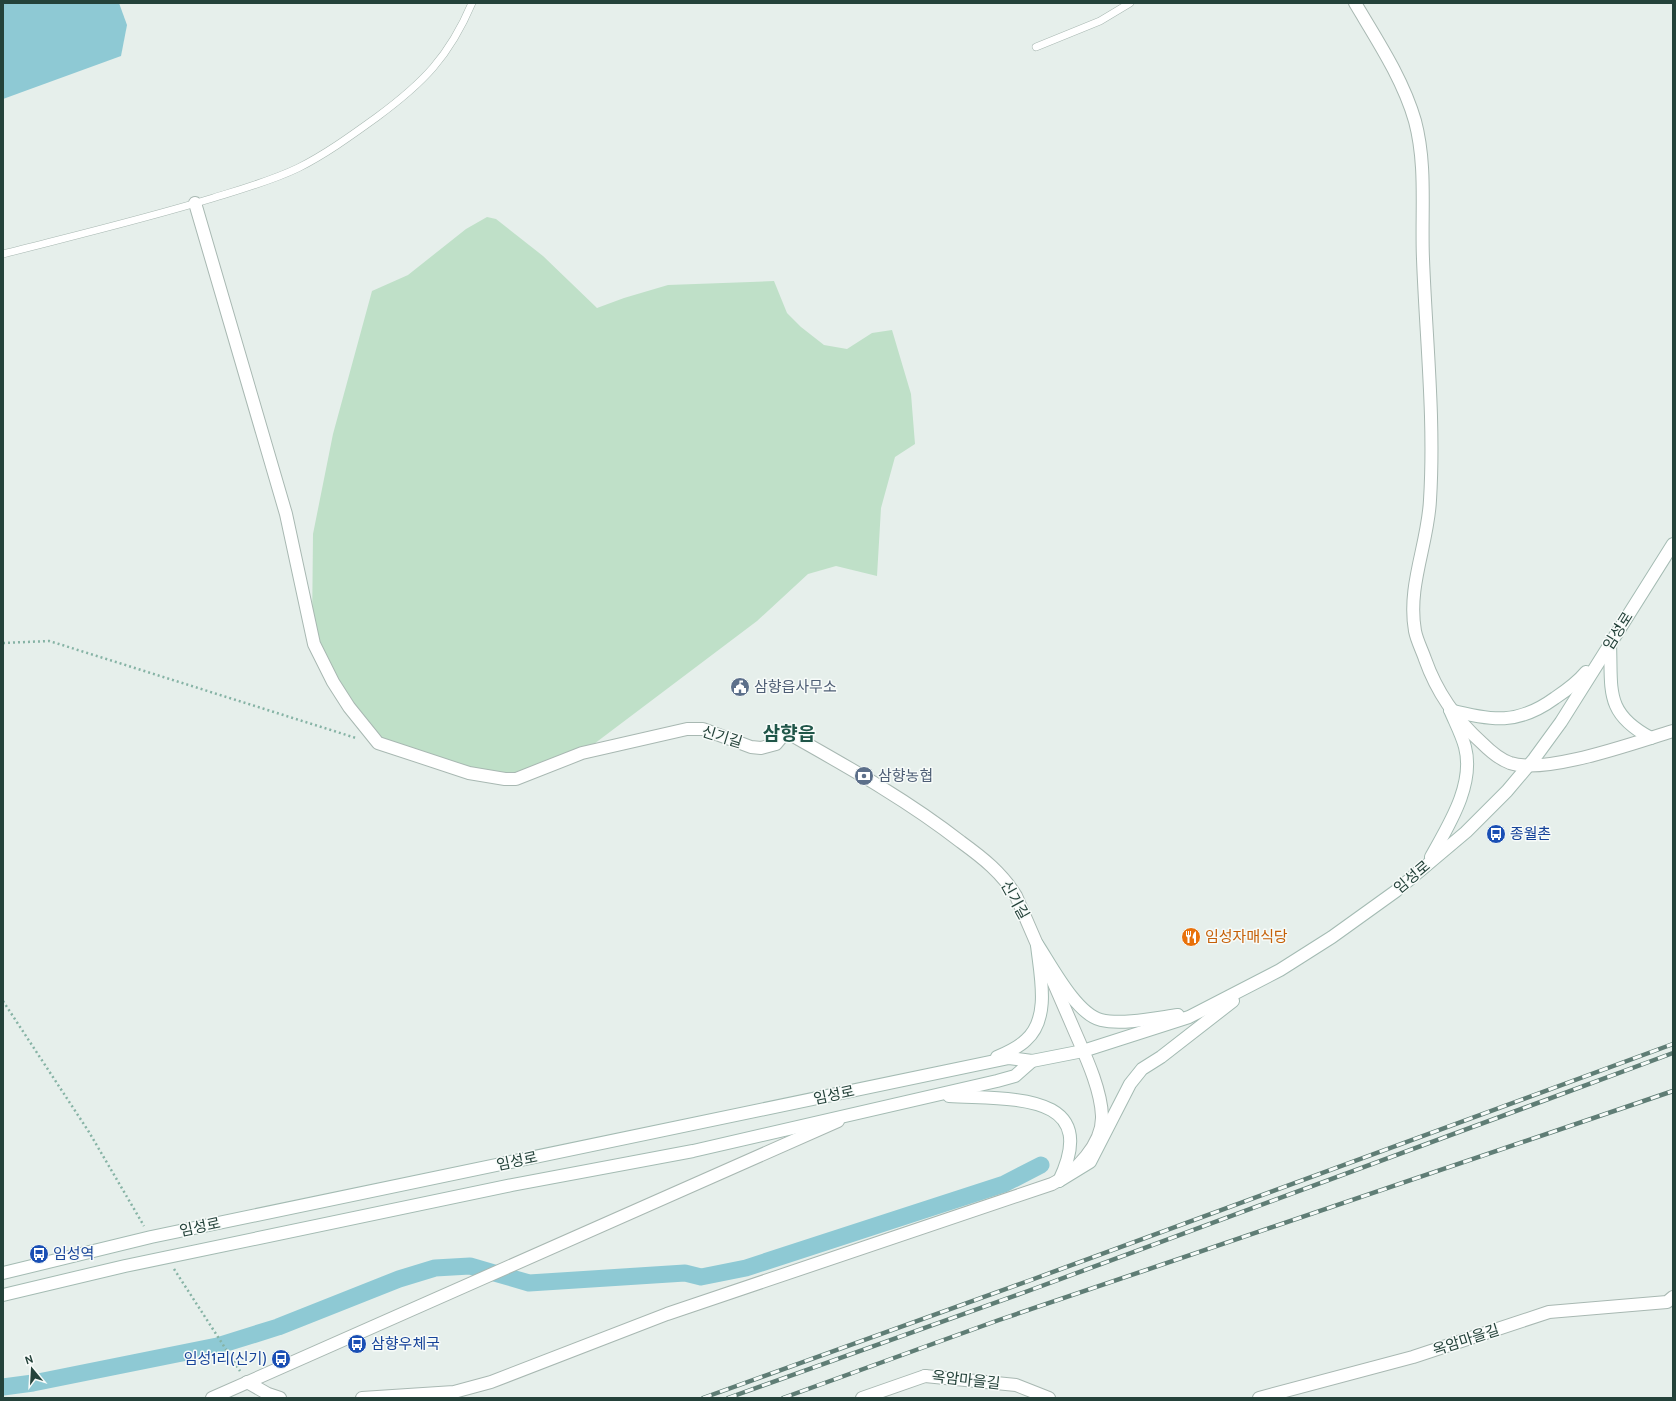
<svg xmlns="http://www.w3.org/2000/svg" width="1676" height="1401" viewBox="0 0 1676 1401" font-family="Cabin,'Noto Sans KR',sans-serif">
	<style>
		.green { fill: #bfe0c8 }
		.water { fill: #8ec9d4 }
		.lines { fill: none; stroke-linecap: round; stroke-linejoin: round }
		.canal { stroke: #8ec9d4; stroke-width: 17 }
		.service-casing { stroke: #a8b8b2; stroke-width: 8 }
		.minor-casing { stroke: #a8b8b2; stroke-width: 14 }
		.tertiary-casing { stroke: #a8b8b2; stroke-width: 14 }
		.secondary-casing { stroke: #a4bbb3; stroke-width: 14 }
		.path { stroke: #86b3a5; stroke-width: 2.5; stroke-dasharray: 2 3; stroke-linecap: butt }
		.service { stroke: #fff; stroke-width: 7 }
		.minor { stroke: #fff; stroke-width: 12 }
		.tertiary { stroke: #fff; stroke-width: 12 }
		.secondary { stroke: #fff; stroke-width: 12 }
		.rail-casing { stroke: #5f7d75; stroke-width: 4.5 }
		.rail { stroke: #f7fbf9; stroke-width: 3; stroke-dasharray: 9; stroke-linecap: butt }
		.labels { text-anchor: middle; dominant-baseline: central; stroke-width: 3; stroke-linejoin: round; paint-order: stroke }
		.street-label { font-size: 15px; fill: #24423a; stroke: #f7fbf9 }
		.service-label { font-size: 15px; fill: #4e5e75; stroke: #f7fbf9; text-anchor: start }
		.transit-label { font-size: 15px; fill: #164399; stroke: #f7fbf9; text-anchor: start }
		.food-label { font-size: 15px; fill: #c56008; stroke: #f7fbf9; text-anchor: start }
		.district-label { font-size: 19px; font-weight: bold; fill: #1f5548; stroke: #f7fbf9 }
	</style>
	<rect width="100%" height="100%" fill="#e6efeb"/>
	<path class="green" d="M487,217L496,219L543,256L597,308L624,298L668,285L774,281L787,313L801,327L824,345L847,349L872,333L892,330L911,394L915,444L895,457L881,508L877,576L836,566L808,574L757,621L582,753L505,779L378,743L349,707L312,631L313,534L333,434L372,291L408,275L466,229Z"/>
	<path class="water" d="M3,3H119L127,25L121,56L3,99Z"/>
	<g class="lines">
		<path class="canal" d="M3,1387L33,1383L217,1346L278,1327L399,1279L435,1268L470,1266L529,1283L685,1273L701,1277L746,1268L1004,1184L1041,1165"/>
		<g class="service-casing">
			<g id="service">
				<path d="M1036,47L1100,21L1130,3"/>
				<path d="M3,254C73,236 144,219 213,198C242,189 271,181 298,168C326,154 352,135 377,117C423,83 449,57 472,3"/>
			</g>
		</g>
		<g class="minor-casing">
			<g id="minor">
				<path d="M1355,3C1377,40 1403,79 1415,121C1427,166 1421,213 1423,259C1426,339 1435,419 1430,500C1428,544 1407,586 1415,631C1417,641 1422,650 1425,659C1437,693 1455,719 1482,743C1490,751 1499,759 1510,763C1546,775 1636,742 1673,731"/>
				<path d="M195,203L286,514L314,644L333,682L349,707L378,743L469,773L505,779H516L582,753L687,729H703L751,747L761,748L776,744L786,732C846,766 906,799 961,842C983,858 1002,873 1016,896C1035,939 1053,982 1072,1025C1083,1051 1101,1087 1102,1116C1103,1144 1075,1173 1052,1184L667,1314L491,1382L454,1392L362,1398"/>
				<path d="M925,1376L1016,1385L1049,1398"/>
				<path d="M247,1382L268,1394L280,1398"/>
				<path d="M1259,1398L1413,1357L1549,1312L1667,1302L1673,1297"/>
			</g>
		</g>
		<g class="tertiary-casing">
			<g id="tertiary">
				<path d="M212,1398L838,1121"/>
				<path d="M862,1398L925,1376"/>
			</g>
		</g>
		<g class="secondary-casing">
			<g id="secondary">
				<path d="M1610,644C1612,690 1604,713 1651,738"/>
				<path d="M1450,710C1492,721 1518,725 1555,698C1567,690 1577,683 1586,672"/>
				<path d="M1431,857C1448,826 1475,785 1465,747C1462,735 1455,722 1450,710"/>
				<path d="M1037,944C1051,965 1076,1014 1101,1020C1122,1025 1156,1018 1178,1015"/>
				<path d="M997,1057C1006,1053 1018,1048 1026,1040C1051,1018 1040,974 1037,945"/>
				<path d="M949,1096C1007,1100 1103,1090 1059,1181"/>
				<path d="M1059,1181L1090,1162L1130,1084L1142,1069L1161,1057L1233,1001"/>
				<path d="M3,1273L151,1237L985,1063L1009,1058L1032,1061L1083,1051L1189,1017L1280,970L1332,937L1396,891L1466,832L1507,791L1534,759L1561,722L1673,544"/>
				<path d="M3,1295L125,1266L512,1185L693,1151L997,1081L1015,1076L1032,1061"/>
			</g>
		</g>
		<g class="path">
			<path d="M3,643L49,641L59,644L356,738"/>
			<path d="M3,1001L89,1132L144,1226"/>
			<path d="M174,1269L240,1371"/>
		</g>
		<use href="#service" class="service"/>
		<use href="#minor" class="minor"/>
		<use href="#tertiary" class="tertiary"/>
		<use href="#secondary" class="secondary"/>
		<g class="rail-casing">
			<g id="rail">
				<path d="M703,1398L1031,1280L1673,1044"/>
				<path d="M728,1398L1028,1291L1673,1053"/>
				<path d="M783,1398L999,1320L1673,1091"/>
			</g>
		</g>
		<use href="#rail" class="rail"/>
	</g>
	<defs>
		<g id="civic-disc" transform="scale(1)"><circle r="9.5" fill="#5c6f8a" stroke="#f7fbf9"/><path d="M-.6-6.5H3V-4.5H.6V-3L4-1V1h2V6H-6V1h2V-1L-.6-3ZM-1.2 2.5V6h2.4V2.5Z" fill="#fff"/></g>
		<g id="bank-disc" transform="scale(1)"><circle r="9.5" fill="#5c6f8a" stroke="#f7fbf9"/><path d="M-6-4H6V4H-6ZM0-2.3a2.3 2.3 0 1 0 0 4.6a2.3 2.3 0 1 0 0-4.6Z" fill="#fff"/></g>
		<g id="bus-disc" transform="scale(1)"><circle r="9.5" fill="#1a4fb4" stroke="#f7fbf9"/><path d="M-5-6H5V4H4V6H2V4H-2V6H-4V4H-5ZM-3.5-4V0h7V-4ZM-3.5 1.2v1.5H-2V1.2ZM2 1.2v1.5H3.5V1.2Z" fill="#fff"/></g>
		<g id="restaurant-disc" transform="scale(1)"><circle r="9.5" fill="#e8710a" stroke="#f7fbf9"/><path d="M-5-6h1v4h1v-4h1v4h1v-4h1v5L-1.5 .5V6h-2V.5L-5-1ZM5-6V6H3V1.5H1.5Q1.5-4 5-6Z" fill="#fff"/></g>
	</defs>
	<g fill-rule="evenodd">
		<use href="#civic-disc" x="740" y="687"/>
		<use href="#bank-disc" x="864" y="776"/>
		<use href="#bus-disc" x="1496" y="834"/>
		<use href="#restaurant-disc" x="1191" y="937"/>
		<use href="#bus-disc" x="39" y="1254"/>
		<use href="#bus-disc" x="357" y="1344"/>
		<use href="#bus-disc" x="281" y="1359"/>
	</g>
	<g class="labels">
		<g class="street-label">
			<text transform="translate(1618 631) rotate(-58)">임성로</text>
			<text transform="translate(722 737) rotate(17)">신기길</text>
			<text transform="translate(1412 877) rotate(-40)">임성로</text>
			<text transform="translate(1015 900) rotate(61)">신기길</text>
			<text transform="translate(834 1095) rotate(-12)">임성로</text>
			<text transform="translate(517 1161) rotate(-12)">임성로</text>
			<text transform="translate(200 1227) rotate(-12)">임성로</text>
			<text transform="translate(1466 1340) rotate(-18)">옥암마을길</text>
			<text transform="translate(966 1380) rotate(6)">옥암마을길</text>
		</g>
		<g class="service-label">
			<text x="754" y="687">삼향읍사무소</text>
			<text x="878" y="776">삼향농협</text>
		</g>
		<g class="transit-label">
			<text x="1510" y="834">종월촌</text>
			<text x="53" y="1254">임성역</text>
			<text x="371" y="1344">삼향우체국</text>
			<text x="267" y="1359" text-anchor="end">임성1리(신기)</text>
		</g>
		<g class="food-label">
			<text x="1205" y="937">임성자매식당</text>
		</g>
		<g class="district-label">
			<text x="789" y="733">삼향읍</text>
		</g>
	</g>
	<rect width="1676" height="1401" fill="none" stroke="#24423a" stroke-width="8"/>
	<g transform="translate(32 1369) rotate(342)" stroke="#f7fbf9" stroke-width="3" paint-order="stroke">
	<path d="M0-3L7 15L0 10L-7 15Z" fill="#24423a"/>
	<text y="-6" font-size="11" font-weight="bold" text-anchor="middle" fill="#24423a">N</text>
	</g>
</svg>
